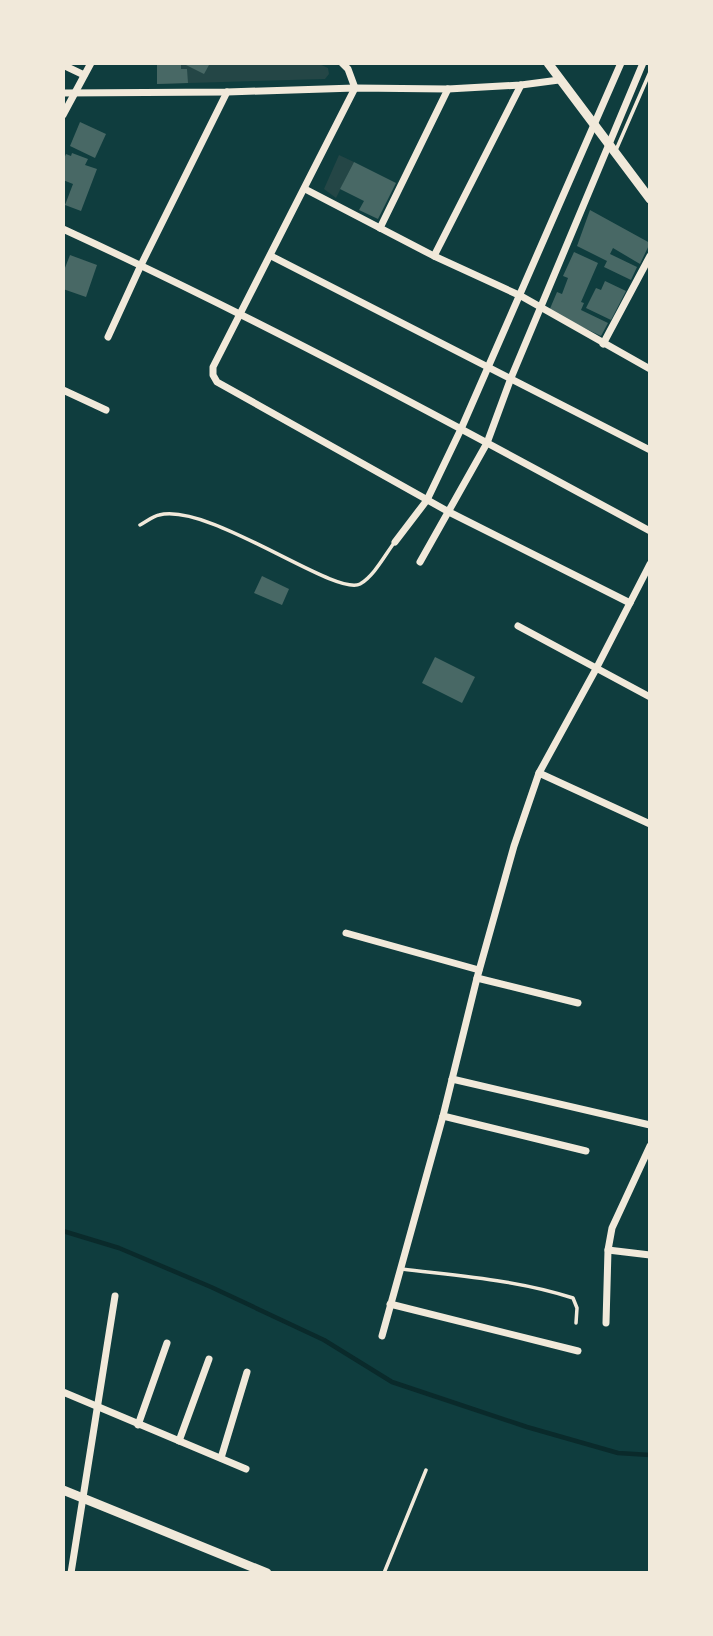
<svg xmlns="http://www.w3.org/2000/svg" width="713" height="1636" viewBox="0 0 713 1636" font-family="Figtree,sans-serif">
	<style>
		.green { fill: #244646 }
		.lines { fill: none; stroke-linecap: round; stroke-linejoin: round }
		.stream { stroke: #0a2a2b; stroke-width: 4.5 }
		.building { fill: #486865 }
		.service { stroke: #f1e9da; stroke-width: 3.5 }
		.minor { stroke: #f1e9da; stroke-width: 7 }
		.tertiary { stroke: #f1e9da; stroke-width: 9 }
	</style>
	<rect width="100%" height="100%" fill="#0f3d3e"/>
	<g class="green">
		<path d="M157,63H317L328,68L329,74L325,79L157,84Z"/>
		<path d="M339,155L354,162L336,198L324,189Z"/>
	</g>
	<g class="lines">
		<path class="stream" d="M63,1231L119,1248L211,1287L324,1340L392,1382L527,1427L618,1453L650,1455"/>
	</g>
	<g class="building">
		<path d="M181,63V69H187L188,83L157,84V64Z"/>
		<path d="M182,63H205L209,65L204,74Z"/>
		<path d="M80,122L106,134L95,158L70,146Z"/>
		<path d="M72,153L88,159L85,165L97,169L81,211L65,205L73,184L63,180V161L66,154L71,156Z"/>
		<path d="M354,162L396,183L378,219L359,210L364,201L340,189Z"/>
		<path d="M590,210L650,243L640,264L613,248L610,254L637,267L631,280L604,267L607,261L577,246Z"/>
		<path d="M574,252L598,263L581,302L584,303L581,310L608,323L601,336L549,311L557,292L562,294L568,278L563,276Z"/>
		<path d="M70,255L97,265L86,297L63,289V273Z"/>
		<path d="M605,281L626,291L611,320L586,308L596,288L601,290Z"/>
		<path d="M262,576L289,589L282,605L254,593Z"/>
		<path d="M435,657L475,677L462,703L422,683Z"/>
	</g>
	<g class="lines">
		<g class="service">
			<path d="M616,150L650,72"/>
			<path d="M140,525C146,522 153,516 159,515C209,502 335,597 360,584C374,576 385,555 394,543"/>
			<path d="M402,1269C460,1276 518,1280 573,1298L577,1308L576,1323"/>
			<path d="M384,1573L426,1470"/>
		</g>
		<g class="minor">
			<path d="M342,63L348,69L355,88L213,367V375L217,382L449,512L630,603"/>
			<path d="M63,65L84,75"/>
			<path d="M63,93L227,92L355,88L448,89L521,85L559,80"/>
			<path d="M63,115L91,63"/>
			<path d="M305,189L434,256L521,296L650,369"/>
			<path d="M380,228L448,89"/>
			<path d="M63,229C263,321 457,426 650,531"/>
			<path d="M271,256L650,450"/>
			<path d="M434,256L521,85"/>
			<path d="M108,337L141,265L227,92"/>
			<path d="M603,344L650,256"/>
			<path d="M63,390L106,410"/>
			<path d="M395,542L427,500L461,429L621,63"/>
			<path d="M420,562L487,443L511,378L643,63"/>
			<path d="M518,626L650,697"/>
			<path d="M539,773L650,824"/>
			<path d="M346,933L479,970"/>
			<path d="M477,978L578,1003"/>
			<path d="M452,1079L650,1125"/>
			<path d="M443,1116L586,1151"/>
			<path d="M608,1250L650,1255"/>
			<path d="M390,1304L578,1351"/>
			<path d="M606,1323L608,1250L612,1228L650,1146"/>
			<path d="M382,1336L443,1116L477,978L514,846L539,773L596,669L650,564"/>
			<path d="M63,1392L246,1469"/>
			<path d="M138,1425L167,1343"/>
			<path d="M179,1441L209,1359"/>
			<path d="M221,1458L247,1372"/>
			<path d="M71,1573L115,1296"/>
		</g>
		<g class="tertiary">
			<path d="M548,63L650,199"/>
			<path d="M63,1490L267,1573"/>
		</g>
	</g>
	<rect width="713" height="1636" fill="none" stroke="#f1e9da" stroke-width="130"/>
</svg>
